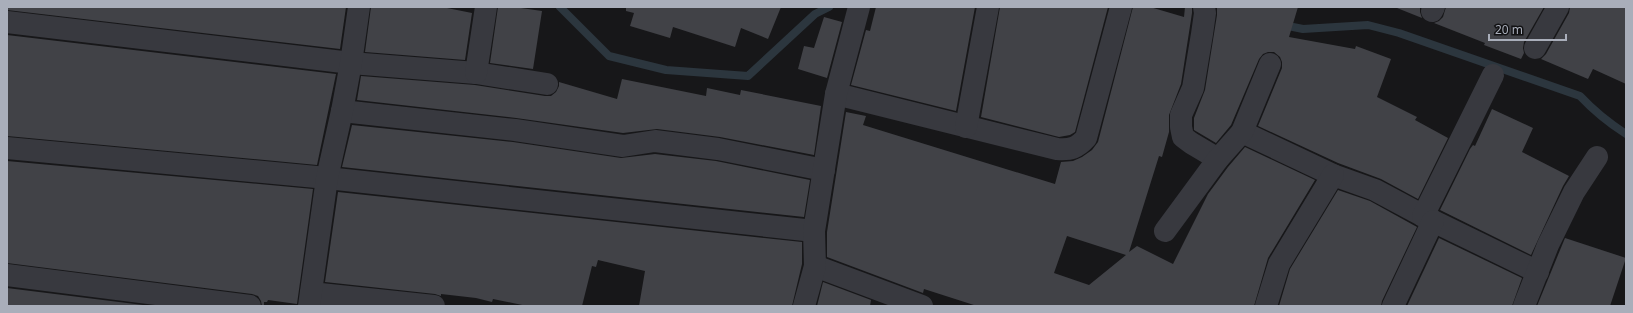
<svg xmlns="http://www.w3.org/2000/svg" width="1633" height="313" viewBox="0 0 1633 313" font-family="'Noto Sans',sans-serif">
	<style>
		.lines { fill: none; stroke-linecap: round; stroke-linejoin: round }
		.stream { stroke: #2c363e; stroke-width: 8 }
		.building { fill: #414247; fill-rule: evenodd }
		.minor { stroke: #38393f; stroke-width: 22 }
	</style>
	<rect width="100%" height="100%" fill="#171719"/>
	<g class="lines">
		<g class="stream">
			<path d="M560,7L609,56L666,70L748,76L815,14L829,7"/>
			<path d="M1283,25L1303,29L1368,25L1399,33L1580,96C1594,111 1609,123 1626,134"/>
		</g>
	</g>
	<g class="building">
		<path d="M7,7H346L340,49L7,10Z"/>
		<path d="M371,7H442L472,13L465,60L365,52Z"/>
		<path d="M498,7H514L542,11L533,69L490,63Z"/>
		<path d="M626,7H781L768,39L741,28L735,47L673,27L670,38L630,26L634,13L626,11Z"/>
		<path d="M876,7H975L956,111L851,85L866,30L870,31Z"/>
		<path d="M1000,7H1108L1075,132L1070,135L1059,137L981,117Z"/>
		<path d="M1133,7H1150L1184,17L1185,7H1192V13L1181,84L1169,115V132L1162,157L1159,156L1129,252L1137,246L1173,264L1208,194L1228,167L1245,147L1315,180L1268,258L1254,306H977L924,289L923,293L827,257V232L846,112L866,116L863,125L1055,184L1061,162L1073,161L1082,157L1092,150L1098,142ZM1067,236L1126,255L1089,285L1054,273Z"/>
		<path d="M1217,7H1298L1289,37L1355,49L1356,46L1391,59L1377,97L1417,117L1415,120L1448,138L1418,199L1381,179L1338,163L1258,126L1282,68V62L1280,57L1274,52H1268L1263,54L1259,59L1231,125L1216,143L1194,130V118L1205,90L1217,15Z"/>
		<path d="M1397,7H1420V12L1422,18L1397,8Z"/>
		<path d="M1446,7H1544L1524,42L1523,48L1524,53L1521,59L1484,45L1485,43L1434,23L1439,21L1443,17Z"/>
		<path d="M1570,7H1626V84L1593,69L1588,79L1541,59L1546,54L1569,13Z"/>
		<path d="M824,17L842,22L827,78L798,69L804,46L814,48Z"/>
		<path d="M7,35L336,74L317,165L7,136Z"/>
		<path d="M361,76L475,85L545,96H551L556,92L559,86V82L617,99L622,79L706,96L707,88L740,95L741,90L821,106L814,155L720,137L657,129L623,133L516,118L357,100Z"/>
		<path d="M1492,109L1533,128L1522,152L1569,176L1563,186L1531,255L1440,210L1470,149L1473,145L1475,146Z"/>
		<path d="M352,125L513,142L621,158L655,154L716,161L810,180L804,217L342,167Z"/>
		<path d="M7,161L313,189L297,304L268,300L267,302H264V306H262L261,301L258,296L252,294L7,263Z"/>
		<path d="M1338,190L1370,201L1417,227L1382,301L1381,306H1279L1290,269Z"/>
		<path d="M338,192L802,242V264L792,306H639L645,271L598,260L596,267L592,266L582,306H527L493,299L492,302L476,298L441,294V296L435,294L325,282Z"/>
		<path d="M1439,238L1522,278L1512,306H1407Z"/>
		<path d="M1565,238L1626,258L1610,306H1537Z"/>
		<path d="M823,282L871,300L870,306H817Z"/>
		<path d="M7,288L151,306H7Z"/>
	</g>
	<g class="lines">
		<g class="minor">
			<path d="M1204,7L1205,13L1202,34L1193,88L1181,115V127L1183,137L1191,143L1218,159"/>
			<path d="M1432,11L1434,7"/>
			<path d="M7,22L351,63L476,73L547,84"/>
			<path d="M1535,48L1558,7"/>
			<path d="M476,73L486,7"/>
			<path d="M836,94L1057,149C1071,150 1077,148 1086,138L1121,7"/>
			<path d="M342,111L515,130L623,146L655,141L718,149L824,170"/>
			<path d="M966,127L988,7"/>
			<path d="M1242,132L1333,175L1375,190L1433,221L1538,272"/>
			<path d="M7,148L327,178L814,231"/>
			<path d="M1423,216L1493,75"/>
			<path d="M1165,231L1218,159L1242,132L1270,64"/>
			<path d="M815,266L922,306"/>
			<path d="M7,275L250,306"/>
			<path d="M311,293L434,306"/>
			<path d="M309,306L327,178L342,111L351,63L359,7"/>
			<path d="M804,306L815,266L814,231L836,94L859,7"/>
			<path d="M1266,306L1279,264L1333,175"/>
			<path d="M1393,306L1433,221"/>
			<path d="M1524,306L1548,245L1574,192L1597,157"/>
		</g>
	</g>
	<rect width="1633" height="313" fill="none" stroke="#a9aeba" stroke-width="16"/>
	<path d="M1489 34v6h77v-6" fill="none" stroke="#a9aeba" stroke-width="2"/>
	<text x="1495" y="34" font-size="12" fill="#a9aeba" stroke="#121214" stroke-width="3" paint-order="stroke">20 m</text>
</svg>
